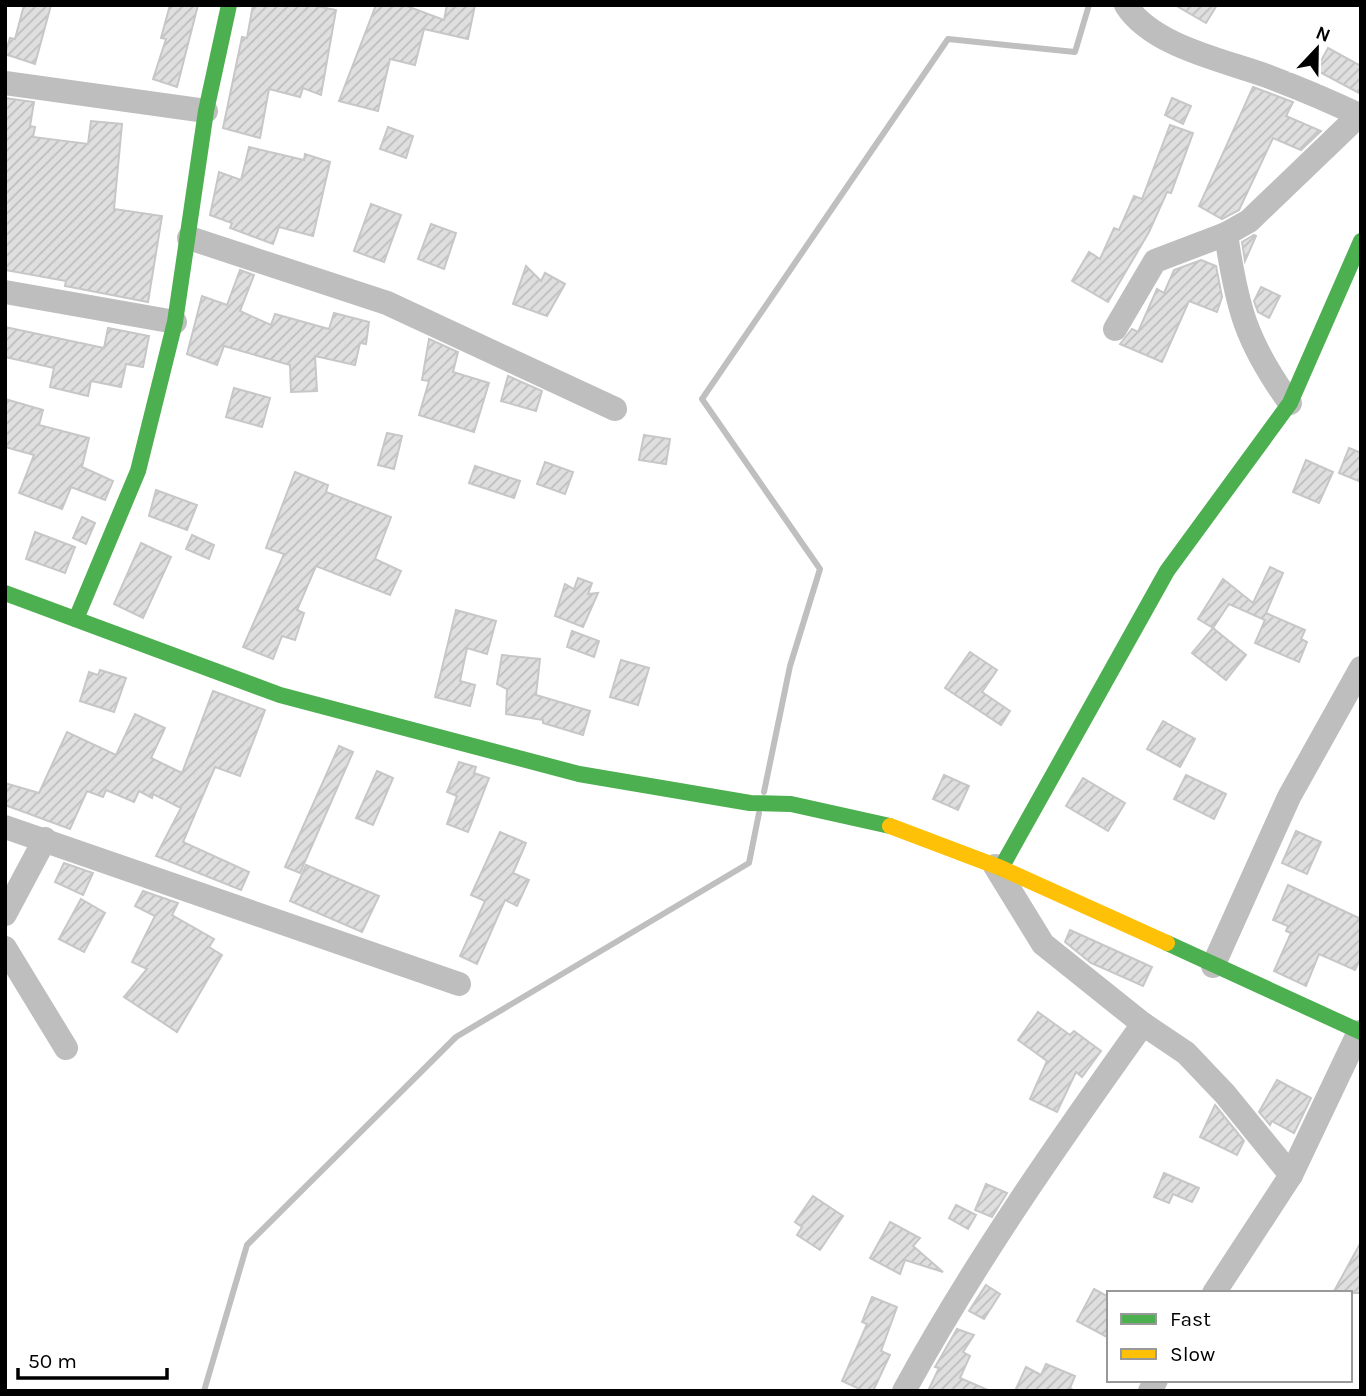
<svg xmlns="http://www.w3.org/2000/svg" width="1366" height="1396" viewBox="0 0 1366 1396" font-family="Karla,sans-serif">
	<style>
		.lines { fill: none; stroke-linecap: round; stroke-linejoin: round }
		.stream { stroke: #bfbfbf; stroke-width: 6 }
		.building { fill: url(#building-hatch); stroke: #c7c7c7; stroke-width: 2 }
		.street { stroke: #bebebe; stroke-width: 24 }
		.fast { stroke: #4caf50; stroke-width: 16 }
		.slow { stroke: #ffc107; stroke-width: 16 }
	</style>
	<defs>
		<pattern id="building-hatch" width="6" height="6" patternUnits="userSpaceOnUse" patternTransform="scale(1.75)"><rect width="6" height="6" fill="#dfdfdf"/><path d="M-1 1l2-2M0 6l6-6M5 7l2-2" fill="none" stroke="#bebebe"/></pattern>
	</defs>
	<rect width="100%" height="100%" fill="#fff"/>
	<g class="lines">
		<g class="stream">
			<path d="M764,792L790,666L820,569L702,399L948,39L1075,52L1089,5"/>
			<path d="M204,1391L247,1245L456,1037L749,863L759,813"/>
		</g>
	</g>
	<g class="building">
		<path d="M24,5H51L35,64L5,54L10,38L15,39Z"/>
		<path d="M170,5H198L177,87L153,79L166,39L161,38Z"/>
		<path d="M253,5H311L336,10L321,95L303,88L300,97L269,89L260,138L223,128L242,37L247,38Z"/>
		<path d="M376,5H404L444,20L447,5H475L468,39L424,29L415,65L390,59L378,111L339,101Z"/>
		<path d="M1175,5H1217L1206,23Z"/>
		<path d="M1328,48L1361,66V94L1316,70Z"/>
		<path d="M1253,87L1293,102L1286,116L1321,131L1301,150L1273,138L1239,210L1222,219L1199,206Z"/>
		<path d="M5,98L34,102L30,126L35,127L33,137L88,144L91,121L122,124L114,209L162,216L148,302L65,286L66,281L5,270Z"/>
		<path d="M1172,98L1191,106L1183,124L1165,115Z"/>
		<path d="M1170,125L1193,133L1171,193L1167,192L1149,232L1108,302L1072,281L1089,252L1100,259L1114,228L1119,230L1134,196L1142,199Z"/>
		<path d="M388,127L413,136L406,158L380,149Z"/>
		<path d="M249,147L304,160L305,154L330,162L313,236L279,227L273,244L230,228L232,223L210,215L219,172L241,180Z"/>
		<path d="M371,204L401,215L384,262L354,251Z"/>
		<path d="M431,224L456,233L444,269L418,259Z"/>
		<path d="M1254,235L1256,236L1245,261L1242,242Z"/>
		<path d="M1201,260L1216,266L1222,297L1217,312L1189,301L1162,362L1120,344L1132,329L1138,332L1157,289L1164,293L1174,270Z"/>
		<path d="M526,266L541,281L545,273L565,284L547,316L513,304Z"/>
		<path d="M240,270L254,275L240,311L271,325L275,314L329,329L334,313L369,322L366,344L360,343L355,365L315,356L317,391L291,392L290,365L224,346L217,365L187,354L202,296L227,305Z"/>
		<path d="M1261,287L1280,296L1269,318L1258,312L1254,301Z"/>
		<path d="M5,327L104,348L108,328L149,336L143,367L126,364L121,387L91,381L88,396L50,387L54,368L5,357Z"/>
		<path d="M429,339L458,352L453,372L489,383L474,432L419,415L429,381L422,380Z"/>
		<path d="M508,376L542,391L536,411L501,401Z"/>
		<path d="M234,388L270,398L262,427L226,417Z"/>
		<path d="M5,399L43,410L39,425L89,438L82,467L113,481L105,500L71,487L62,509L19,493L34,455L5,447Z"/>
		<path d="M387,433L402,436L394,469L378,465Z"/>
		<path d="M644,435L670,439L666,464L639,460Z"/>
		<path d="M1349,448L1361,453V482L1339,473Z"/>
		<path d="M1306,460L1333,472L1319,503L1293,492Z"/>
		<path d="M545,462L573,472L565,494L537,484Z"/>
		<path d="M475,466L520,481L514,498L469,483Z"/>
		<path d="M295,472L328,485L326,492L391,517L375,559L401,571L390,595L316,566L297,610L304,613L295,640L282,636L273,659L243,647L284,554L266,548Z"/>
		<path d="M156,490L197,505L187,530L149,516Z"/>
		<path d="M82,517L95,523L86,544L73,538Z"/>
		<path d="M35,532L75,547L65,573L26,559Z"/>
		<path d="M192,535L214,545L209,559L186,549Z"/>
		<path d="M141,543L171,557L143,618L114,604Z"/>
		<path d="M1270,567L1283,573L1266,613L1305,630L1301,639L1307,642L1299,662L1255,643L1265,620L1229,604L1213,628L1246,655L1226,680L1192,653L1213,628L1198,619L1223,579L1253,603Z"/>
		<path d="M578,578L592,583L588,594L598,593L583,627L555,616L565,584L574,589Z"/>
		<path d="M456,610L496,621L487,654L467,648L460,681L475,685L470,706L435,697Z"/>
		<path d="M572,631L599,641L594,657L567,647Z"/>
		<path d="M970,652L997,670L982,692L1010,711L1001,725L945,688Z"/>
		<path d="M502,655L540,659L536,695L590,711L583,735L543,723V720L506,714L507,689L497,684Z"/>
		<path d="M621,660L649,668L638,705L610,697Z"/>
		<path d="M100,670L126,678L114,712L80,701L89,672L98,675Z"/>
		<path d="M213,691L265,710L240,776L215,767L183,842L249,872L241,890L156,856L181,808L153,794L152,798L139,791L134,802L106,790L103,797L87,791L70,829L5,805V783L39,793L67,732L116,755L135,714L165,728L151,758L182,773Z"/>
		<path d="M1163,721L1195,739L1180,767L1147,749Z"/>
		<path d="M339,746L353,752L300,873L285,867Z"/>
		<path d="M459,762L476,767L474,773L489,778L468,832L447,824L457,796L447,792Z"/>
		<path d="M377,771L393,778L373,825L356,818Z"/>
		<path d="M944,775L969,786L958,810L933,799Z"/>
		<path d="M1186,775L1226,794L1214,819L1174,799Z"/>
		<path d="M1083,778L1125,803L1108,831L1066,806Z"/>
		<path d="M1296,831L1321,842L1307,874L1282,863Z"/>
		<path d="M500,832L526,843L513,873L529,880L517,906L505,900L477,964L460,956L485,901L471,895Z"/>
		<path d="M64,863L93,873L83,895L55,882Z"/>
		<path d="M306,865L379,896L362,932L290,901Z"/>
		<path d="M1288,885L1361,919V957L1355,970L1319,954L1306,986L1274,971L1291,933L1286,931L1288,926L1273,920Z"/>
		<path d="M143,891L178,903L172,915L214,939L209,947L222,955L177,1032L124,997L147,969L132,962L155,916L135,906Z"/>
		<path d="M81,899L105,913L84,952L59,939Z"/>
		<path d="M1070,930L1152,967L1143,986L1091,963L1065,942Z"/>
		<path d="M1038,1012L1070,1035L1074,1031L1101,1051L1082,1077L1076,1072L1057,1112L1030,1099L1047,1061L1018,1040Z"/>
		<path d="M1277,1080L1311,1098L1294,1133L1272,1121L1270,1125L1259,1112Z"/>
		<path d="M1215,1105L1244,1141L1237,1155L1200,1137Z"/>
		<path d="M1164,1173L1199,1188L1192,1202L1173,1194L1169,1203L1154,1197Z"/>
		<path d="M986,1184L1007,1193L992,1217L975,1210Z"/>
		<path d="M813,1196L843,1216L820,1250L797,1235L802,1227L795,1222Z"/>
		<path d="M956,1205L976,1215L968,1229L949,1218Z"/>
		<path d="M890,1222L920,1238L913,1246L943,1272L905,1260L900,1274L870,1258Z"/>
		<path d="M1361,1242V1293H1333Z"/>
		<path d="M986,1285L1000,1294L984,1319L969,1311Z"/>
		<path d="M1094,1289L1109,1297V1338L1077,1321Z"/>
		<path d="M872,1297L897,1307L881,1351L890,1355L873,1391H864L842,1381L867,1324L862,1322Z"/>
		<path d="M957,1329L974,1335L963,1352L970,1356L960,1378L990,1391H928L939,1368L935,1367Z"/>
		<path d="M1046,1364L1075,1376L1070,1388L1075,1391H1015L1026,1367L1041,1375Z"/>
	</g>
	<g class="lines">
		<g class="street">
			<path d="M1126,5C1152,46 1223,60 1267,76C1299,88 1330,101 1361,116"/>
			<path d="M5,83L206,111"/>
			<path d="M189,238L387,303L615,409"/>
			<path d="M5,292L175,322"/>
			<path d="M1115,329L1155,261L1226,234"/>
			<path d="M1290,403C1246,342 1237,308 1226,234L1249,221L1349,125"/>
			<path d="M5,827L459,984"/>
			<path d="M995,866L1043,944L1143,1024L1186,1053L1225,1094L1291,1175"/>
			<path d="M5,914L45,839"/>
			<path d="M5,948L66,1048"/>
			<path d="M1213,966L1289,797L1361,668"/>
			<path d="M1214,1293L1291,1175L1359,1032"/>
			<path d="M904,1391C974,1263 1058,1143 1143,1024"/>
			<path d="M1150,1391L1156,1380"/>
		</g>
		<g class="fast">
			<path d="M5,593L280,695L579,774L750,803L791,804L890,826"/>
			<path d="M76,619L138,471L175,322L206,111L229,5"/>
			<path d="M1001,868L1167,571L1290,403L1361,241"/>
			<path d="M1167,943L1361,1032"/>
		</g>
		<path class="slow" d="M890,826L1001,868L1167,943"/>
	</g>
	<rect width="1366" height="1396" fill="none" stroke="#000000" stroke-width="14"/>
	<rect x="1107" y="1291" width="245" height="91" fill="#ffffff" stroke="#999999" stroke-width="2"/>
	<rect x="1121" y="1314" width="35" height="10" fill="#4caf50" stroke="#999999" stroke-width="2"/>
	<text x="1170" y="1326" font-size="21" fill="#000000">Fast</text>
	<rect x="1121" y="1349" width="35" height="10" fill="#ffc107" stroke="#999999" stroke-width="2"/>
	<text x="1170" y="1361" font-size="21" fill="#000000">Slow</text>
	<g transform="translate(1317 49) rotate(22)" stroke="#ffffff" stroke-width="5" paint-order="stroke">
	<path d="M0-5L12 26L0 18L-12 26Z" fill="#000000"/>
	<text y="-10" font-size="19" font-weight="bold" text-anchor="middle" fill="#000000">N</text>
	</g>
	<path d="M18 1368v10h149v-10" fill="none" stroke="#000000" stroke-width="3.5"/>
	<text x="28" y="1368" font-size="21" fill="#000000" stroke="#ffffff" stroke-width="5" paint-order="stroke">50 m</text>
</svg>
